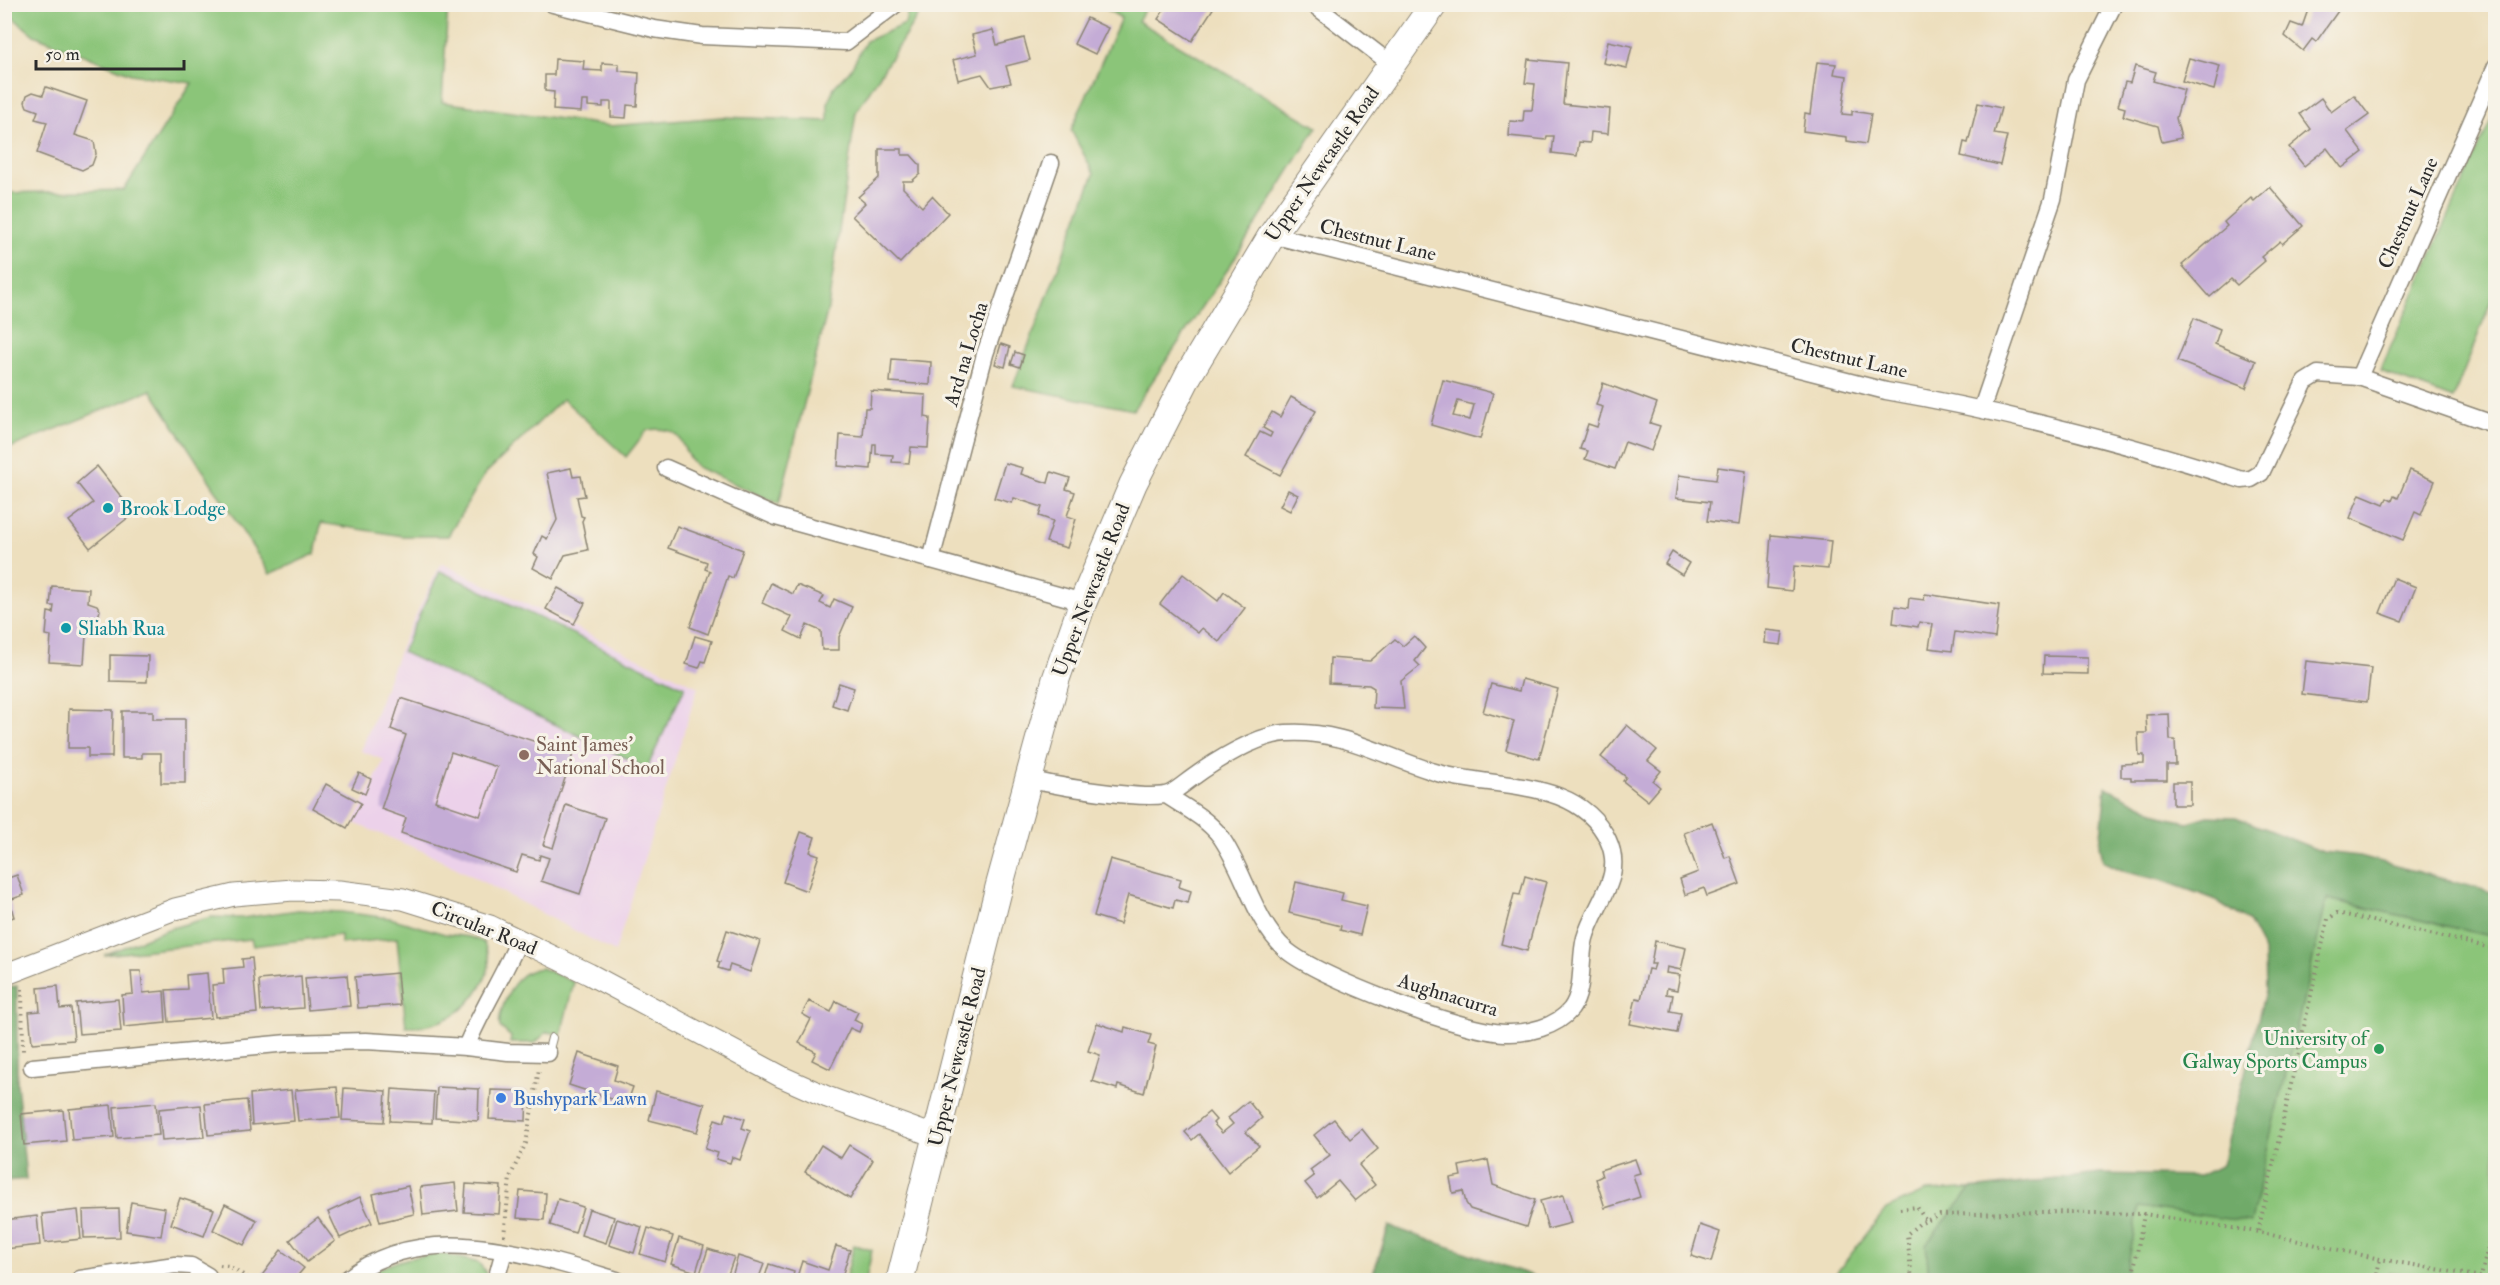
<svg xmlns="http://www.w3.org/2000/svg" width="2500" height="1285" viewBox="0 0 2500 1285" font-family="'IM FELL Double Pica',serif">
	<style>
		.built { fill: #ecd1ea }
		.green { fill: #8bc579; stroke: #5b7852; stroke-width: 1.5 }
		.forest { fill: #70aa69; stroke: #4e6a4a; stroke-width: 1.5 }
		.building { fill: #c4acd6; fill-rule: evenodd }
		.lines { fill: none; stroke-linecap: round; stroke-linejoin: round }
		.service-casing { stroke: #8c8574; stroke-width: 10 }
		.minor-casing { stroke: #8c8574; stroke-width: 19 }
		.tertiary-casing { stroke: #8c8574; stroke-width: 23 }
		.primary-casing { stroke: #8c8574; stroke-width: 29 }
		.path { stroke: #8c8574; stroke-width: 4; stroke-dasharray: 1.5 4.5; stroke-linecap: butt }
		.service { stroke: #fff; stroke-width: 8 }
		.minor { stroke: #fff; stroke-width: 16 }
		.tertiary { stroke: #fff; stroke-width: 21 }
		.primary { stroke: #fff; stroke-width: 27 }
		.culture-dot { fill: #0f9aa8; stroke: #f7f3e8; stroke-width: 2 }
		.education-dot { fill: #8d6e63; stroke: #f7f3e8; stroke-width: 2 }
		.leisure-dot { fill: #2e9e5b; stroke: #f7f3e8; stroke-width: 2 }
		.shop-dot { fill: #3f7fe0; stroke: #f7f3e8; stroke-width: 2 }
		.labels { text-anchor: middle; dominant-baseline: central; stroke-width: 6; stroke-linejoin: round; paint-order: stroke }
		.street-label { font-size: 20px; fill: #2b2b2b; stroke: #f7f3e8 }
		.culture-label { font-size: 20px; fill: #0d838f; stroke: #f7f3e8; text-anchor: start }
		.education-label { font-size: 20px; fill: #785e54; stroke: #f7f3e8; text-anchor: start }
		.leisure-label { font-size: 20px; fill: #27864d; stroke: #f7f3e8; text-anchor: end }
		.shop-label { font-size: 20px; fill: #366cbe; stroke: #f7f3e8; text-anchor: start }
	</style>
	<rect width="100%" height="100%" fill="#f7f3e8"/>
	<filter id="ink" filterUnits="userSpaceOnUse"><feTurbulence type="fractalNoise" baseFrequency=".0167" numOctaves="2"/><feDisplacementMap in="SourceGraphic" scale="12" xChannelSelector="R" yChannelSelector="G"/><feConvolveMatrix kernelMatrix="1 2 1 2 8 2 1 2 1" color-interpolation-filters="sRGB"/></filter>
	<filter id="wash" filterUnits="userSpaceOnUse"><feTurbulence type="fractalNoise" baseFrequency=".008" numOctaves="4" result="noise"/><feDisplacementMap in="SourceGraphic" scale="24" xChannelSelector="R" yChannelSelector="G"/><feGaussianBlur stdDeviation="1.35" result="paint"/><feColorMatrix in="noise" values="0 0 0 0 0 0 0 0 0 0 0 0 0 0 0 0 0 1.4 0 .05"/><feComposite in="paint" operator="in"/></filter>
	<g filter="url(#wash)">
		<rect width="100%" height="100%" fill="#eddfbe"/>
		<path class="built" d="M441,563L698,687L615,952L432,855L354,823L384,760L361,751L401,646Z"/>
		<g class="green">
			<path d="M5,4L448,5L442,102L610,126L722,117L828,121V104L834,87L850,70L866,41L905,24L909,5H930L919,14L856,112L828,308L779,504L697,467C676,448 689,425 647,430L626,457L563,399L485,474L448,536H403L321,523L315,554L270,574L151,390L5,450V193L124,190L192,83L131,74L34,35L5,11Z"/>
			<path d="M1100,5H1147L1138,21L1317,127L1230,266L1133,410L1013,386L1094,174L1071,130L1121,18Z"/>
			<path d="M2495,111V291L2453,399L2380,371Z"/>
			<path d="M440,571L685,687L647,768L402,652Z"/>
			<path d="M2305,873L2495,917L2496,1262L2491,1280H2434L2390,1273L2388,1280H1831L1886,1209L1926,1191L2119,1181L2228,1187Z"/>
			<path d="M298,910L341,912L390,918L445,934L470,937L483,942C492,959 491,969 481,986C465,1014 438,1028 406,1027L397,938L341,944V935L253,946L251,939L104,955L168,929L211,917L242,918Z"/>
			<path d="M541,968L574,982L561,1034L547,1032L535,1043H510L511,1037L500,1027C497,1014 510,988 519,978C525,972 534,969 541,968Z"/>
			<path d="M854,1245L872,1250L866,1280H845Z"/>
			<path d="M443,1254L479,1263L486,1273V1280H360C384,1263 413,1255 443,1254Z"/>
		</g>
		<g class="forest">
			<path d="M2106,787L2168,818L2188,822L2208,816L2236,817L2323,852L2360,856L2495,893V937L2327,899L2251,1222L2139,1207L2125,1280H1929L1926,1244L1971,1189L2100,1174L2200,1176L2222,1165L2265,991L2264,951L2248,921L2214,899L2161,880L2126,872L2103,861L2100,845Z"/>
			<path d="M17,986V1083L26,1179L5,1181V988Z"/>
			<path d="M1389,1226L1545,1280H1371Z"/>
		</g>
		<g id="blocks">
			<g class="building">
				<path d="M1168,4H1216L1192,41L1158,19Z"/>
				<path d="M2310,4H2343L2316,42L2312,39L2303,51L2285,36L2291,23L2302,27Z"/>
				<path d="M1087,18L1108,28L1095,54L1074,44Z"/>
				<path d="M993,30L997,45L1024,38L1030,60L1006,66L1011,83L991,87L982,74L958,80L953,60L977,54L972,35Z"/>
				<path d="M1608,41L1632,46L1627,68L1603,63Z"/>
				<path d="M2189,58L2220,66L2214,90L2182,81Z"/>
				<path d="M555,59L584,61L583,70L602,71V63L619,64V71L639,73L637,106L627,105L626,118L611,117V102H603V107L588,106V101H582L581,112L553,110L554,92L545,91V75H554Z"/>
				<path d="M1528,59L1567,63L1563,104L1610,109L1608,134L1591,132L1590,143L1579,142L1577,156L1552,153L1554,136H1547L1546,140L1509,136L1510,121L1523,122L1524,110H1532L1535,84L1525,83Z"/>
				<path d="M1817,62L1836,64L1834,74L1847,76L1842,114L1852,115V111L1871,114L1866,144L1847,141V137L1803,131L1805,113L1810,114Z"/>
				<path d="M2135,66L2156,72L2153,81L2184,90L2176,118L2181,138L2162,142L2158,126L2123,116L2125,108L2118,106L2125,82L2130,83Z"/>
				<path d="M46,87L87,101L75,135L94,141L96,154L92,165L82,170L37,153L47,122L35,119L38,111L27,107L25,102L27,95L33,92L43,95Z"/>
				<path d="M2354,95L2369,115L2347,131L2363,152L2342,168L2327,148L2304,166L2289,147L2311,129L2300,114L2321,98L2331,112Z"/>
				<path d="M1978,103L2001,108L1994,134L2007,136L2000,165L1961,156L1964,142L1968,143Z"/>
				<path d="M879,149H902V155H911L920,165V174L912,181H903V188L922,207L932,196L948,213L900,263L852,216L865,203L858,197L879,178Z"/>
				<path d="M2270,187L2303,226L2282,244L2280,241L2261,257L2265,261L2237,285L2231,279L2210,297L2182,265L2227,226L2224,222L2251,198L2254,201Z"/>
				<path d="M2194,318L2220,329L2215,344L2256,361L2246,388L2177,361Z"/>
				<path d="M1001,344L1010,347L1005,367L995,364Z"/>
				<path d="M1015,352L1024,355L1020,367L1011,364Z"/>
				<path d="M892,359L931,362L930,385L890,382Z"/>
				<path d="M1443,380L1493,393L1480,439L1431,425ZM1458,401L1474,405L1470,420L1453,416Z"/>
				<path d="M1603,383L1657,403L1650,423L1660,426L1651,451L1625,442L1615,469L1585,459L1588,451L1580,449L1588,424L1597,427L1603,407L1596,405Z"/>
				<path d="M871,391L926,395L925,417L930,418L928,448L911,447L909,463L892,462L893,455L876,454V444H873L871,469L838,466L840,435L863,437L865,408H870Z"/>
				<path d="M1291,397L1316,411L1280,475L1246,457L1260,432L1270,437L1272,433L1263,428L1272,412L1280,417Z"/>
				<path d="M1005,463L1023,468L1021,474L1048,483L1051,472L1070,478L1066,489L1075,492L1067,516L1076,519L1067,548L1046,542L1053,521L1039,516L1042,507L1014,498L1012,503L994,498Z"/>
				<path d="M97,466L134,513L90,548L69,521L93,503L77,483Z"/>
				<path d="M1718,467L1746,471L1739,525L1707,521L1710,502L1676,498L1679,475L1716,480Z"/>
				<path d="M571,468L573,477L581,476L585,496L577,497L581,516L584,517L582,521L588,550L565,555L553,579L533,568L538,557L534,554L542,536L547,539L557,520L547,473Z"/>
				<path d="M2410,470L2435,481L2421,515L2415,512L2403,540L2350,518L2360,494L2384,504L2387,498L2392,501L2394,496L2398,498Z"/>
				<path d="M1288,490L1298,495L1290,511L1280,506Z"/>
				<path d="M677,526L743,550L733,578L728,576L708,634L690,627L710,571L705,569L707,562L668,548Z"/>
				<path d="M1771,535L1831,541L1828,569L1794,566L1792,591L1767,588Z"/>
				<path d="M1672,552L1689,563L1682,575L1665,564Z"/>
				<path d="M1183,574L1218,601L1224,592L1245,608L1219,642L1202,628L1198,633L1160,604Z"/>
				<path d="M2394,578L2416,587L2402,621L2380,613Z"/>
				<path d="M771,583L793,594L797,585L812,591L824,596L820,603L830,608L834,599L852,607L839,637V650H822L821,631L807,625L801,639L785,631L792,617L762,603Z"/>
				<path d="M52,586L89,589L88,602L97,605L100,610L98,618L87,621L84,664L49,662L51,636L46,635L48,612L53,613L54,606H50Z"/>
				<path d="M558,588L585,603L574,624L546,609Z"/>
				<path d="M1925,594L1999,605L1995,638L1955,632L1952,651L1929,648L1933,624L1919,622L1918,627L1893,623L1895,606L1908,608L1909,598L1924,600Z"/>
				<path d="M1766,630L1783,632L1781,645L1765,643Z"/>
				<path d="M695,636L712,641L705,662L702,661L699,668L686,664Z"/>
				<path d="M1414,636L1425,648L1415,661L1420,666L1401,681L1404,709L1373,708L1374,688L1369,685L1329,683L1330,658L1370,661L1395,639L1403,646Z"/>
				<path d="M110,655L148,656L147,682L110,681Z"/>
				<path d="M2044,656L2088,657V674L2043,673Z"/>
				<path d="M2306,661L2371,668L2367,702L2302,694Z"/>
				<path d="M1522,679L1558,689L1539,759L1506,750L1514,721L1483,712L1491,684L1519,691Z"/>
				<path d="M839,683L854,688L847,710L832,705Z"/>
				<path d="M401,698L573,754L543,845L553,848L566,805L605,818L580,894L541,881L549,858L540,855L539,860L522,855L516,872L401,833L406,818L381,809L406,735L391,729ZM451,752L497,767L480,816L435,801Z"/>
				<path d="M69,709L113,710L112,757H88V748H68Z"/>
				<path d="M122,711H153V719H185V783H161V753H142V758H122Z"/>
				<path d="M2169,714L2170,740H2175L2176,765H2167V780H2131V777H2121V764L2144,763V755H2139L2138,733H2147L2146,715Z"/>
				<path d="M1627,725L1657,750L1648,761L1661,771L1653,781L1660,787L1648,801L1623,781L1626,777L1601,757Z"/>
				<path d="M359,773L371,779L365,794L352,788Z"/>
				<rect x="2173" y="782" width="17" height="23"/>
				<path d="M326,784L361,803L347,828L313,809Z"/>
				<path d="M1712,822L1725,858L1730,856L1740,884L1707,896L1704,888L1685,895L1680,879L1698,872L1684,833Z"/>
				<path d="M801,832L815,837L810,852L819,855L807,891L783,882Z"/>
				<path d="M1110,859L1181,879L1179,887L1191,891L1188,903L1175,900L1173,908L1128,895L1120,924L1094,916Z"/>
				<path d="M17,875L24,895L9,900L14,917L5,920V879Z"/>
				<path d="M1525,876L1546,882L1527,951L1501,944L1514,894L1520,895Z"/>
				<path d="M1296,882L1343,893L1341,900L1367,906L1360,935L1340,930L1341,926L1289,913Z"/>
				<path d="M727,930L760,941L750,972L730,965L728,971L718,968L720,962L717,961Z"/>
				<path d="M1655,941L1686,948L1681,970L1667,967L1666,973L1680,975L1677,990L1667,988L1666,994L1673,995L1670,1011L1681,1013L1677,1033L1630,1024L1636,998L1641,999L1648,969L1653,970L1655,964H1651Z"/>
				<path d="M252,958L257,1013L215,1017L212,985L224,984L223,969L243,967L242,959Z"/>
				<path d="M131,971H141L143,993L164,991L166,1023L124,1027L122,995L133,994Z"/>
				<path d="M207,973L211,1018L169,1022L166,990L187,989L186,975Z"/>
				<path d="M397,973L400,1005L358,1008L355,977Z"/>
				<path d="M347,975L350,1006L308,1010L305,978Z"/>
				<path d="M301,976L303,1008L261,1011L259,980Z"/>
				<path d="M58,986L60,1009L71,1008L74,1040L32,1043L29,1012L40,1011L38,988Z"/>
				<path d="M118,999L121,1031L79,1034L76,1003Z"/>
				<path d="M809,1001L831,1012L836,1001L858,1012L854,1020L862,1024L859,1032L850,1028L830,1069L812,1060L816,1052L799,1043L811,1019L802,1014Z"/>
				<path d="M1097,1023L1124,1032L1125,1027L1151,1035L1148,1044L1156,1046L1144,1093L1118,1085L1117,1089L1092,1081L1100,1055L1088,1051Z"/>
				<path d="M579,1053L618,1066L614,1080L633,1087L627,1104L569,1085Z"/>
				<path d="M337,1087L340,1118L298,1121L295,1090Z"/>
				<path d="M437,1087L479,1089L478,1121L435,1118Z"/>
				<path d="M344,1088L386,1091L384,1122L342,1120Z"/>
				<path d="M392,1089L434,1092L432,1123L390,1121Z"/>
				<path d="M291,1090L294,1121L252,1125L250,1094Z"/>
				<path d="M491,1090L527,1091L526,1121L489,1119Z"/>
				<path d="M656,1091L705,1104L697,1132L649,1120Z"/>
				<path d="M247,1100L250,1131L208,1135L205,1104Z"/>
				<path d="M1248,1101L1262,1118L1246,1132L1259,1146L1228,1172L1199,1134L1192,1140L1185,1132L1209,1112L1216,1120L1213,1123L1222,1133L1233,1124L1228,1118Z"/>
				<path d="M156,1103L159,1135L117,1138L114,1107Z"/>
				<path d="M111,1105L114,1137L72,1140L69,1109Z"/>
				<path d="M201,1105L204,1137L162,1140L159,1109Z"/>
				<path d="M63,1110L66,1141L24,1145L21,1114Z"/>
				<path d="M727,1113L745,1119L742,1128L750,1131L740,1160L732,1157L730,1163L716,1159L718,1153L705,1149L715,1119L724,1122Z"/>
				<path d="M1334,1119L1350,1139L1362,1129L1378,1149L1359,1165L1375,1185L1355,1201L1338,1181L1317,1198L1305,1183L1314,1176L1310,1170L1330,1155L1314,1135Z"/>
				<path d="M821,1145L841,1158L849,1145L873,1160L850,1199L805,1172Z"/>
				<path d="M1635,1159L1640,1173L1633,1175L1640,1197L1605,1208L1596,1179L1602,1176L1600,1170Z"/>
				<path d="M1488,1160L1493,1185L1535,1200L1526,1227L1470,1209L1466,1203L1463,1191L1453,1193L1450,1178L1461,1176L1459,1166Z"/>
				<path d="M455,1183L458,1211L423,1215L420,1187Z"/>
				<path d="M466,1184L501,1186L499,1214L464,1212Z"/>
				<path d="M408,1186L414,1214L380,1222L373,1194Z"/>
				<path d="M520,1191L546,1193L544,1220L517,1218Z"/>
				<path d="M1563,1195L1571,1223L1548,1229L1540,1201Z"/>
				<path d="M360,1197L372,1223L340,1238L328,1212Z"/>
				<path d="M180,1198L214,1209L204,1236L171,1224Z"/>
				<path d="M558,1199L583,1207L575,1233L550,1225Z"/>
				<path d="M131,1202L165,1208L161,1236L126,1231Z"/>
				<path d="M225,1204L257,1220L244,1245L213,1230Z"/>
				<path d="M119,1209L120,1237L84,1238L83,1210Z"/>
				<path d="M589,1209L614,1217L606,1243L581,1235Z"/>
				<path d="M78,1210L81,1239L45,1243L42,1214Z"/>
				<path d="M37,1216L40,1245L5,1249L4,1220Z"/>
				<path d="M318,1218L335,1241L307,1262L290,1240Z"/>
				<path d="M617,1219L642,1227L634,1253L609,1245Z"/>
				<path d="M1700,1225L1720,1232L1711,1262L1691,1256Z"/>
				<path d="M648,1228L673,1236L665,1262L640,1254Z"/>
				<path d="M679,1238L704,1246L696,1272L671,1264Z"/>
				<path d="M836,1246L850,1250L841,1280H796L802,1261L828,1270Z"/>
				<path d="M708,1249L734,1257L726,1280L700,1274Z"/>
				<path d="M281,1250L304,1268L294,1280H262L260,1278Z"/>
				<path d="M738,1256L764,1264L758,1280H731Z"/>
				<path d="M769,1264L794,1272L792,1280H764Z"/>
			</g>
		</g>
	</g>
	<g filter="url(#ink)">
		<use href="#blocks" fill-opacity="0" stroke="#8c8574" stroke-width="1.5"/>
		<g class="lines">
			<g class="service-casing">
				<path id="service" d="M548,1053L552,1038"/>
			</g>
			<g class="minor-casing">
				<g id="minor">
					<path d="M553,4L654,29L702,36L846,42L896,4"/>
					<path d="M1313,4L1391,64"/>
					<path d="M1272,235L1886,391C2007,412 2125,443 2242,480L2251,479L2261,473L2305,382L2318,374L2359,377L2496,425"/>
					<path d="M2359,377L2496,66"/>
					<path d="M1982,408L2053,199L2076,80L2114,4"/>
					<path d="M666,468L776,517L1083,602"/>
					<path d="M931,560L985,354L1051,163"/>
					<path d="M1028,779C1051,785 1154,803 1171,793C1178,789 1185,783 1192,778C1215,761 1257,735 1286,733C1342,729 1386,758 1438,773C1493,789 1579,777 1608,840C1615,855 1615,869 1609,884C1602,902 1590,920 1585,938C1579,960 1585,990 1571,1009C1557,1027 1527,1034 1505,1033C1463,1032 1316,977 1285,949C1254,921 1244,869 1220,836C1206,818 1186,808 1168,796"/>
					<path d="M466,1047L508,1052L548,1053"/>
					<path d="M32,1067L288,1043L366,1041L466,1047C481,1010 503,977 519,940"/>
					<path d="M80,1279L175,1265L191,1266L208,1276"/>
					<path d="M346,1280C422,1217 533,1255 617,1280"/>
					<path d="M496,1280L504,1251"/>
				</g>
			</g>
			<g class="tertiary-casing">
				<path id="tertiary" d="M4,975L175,909L234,895L293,890L339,891L403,899L490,926L589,974L782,1077L827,1097L937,1137"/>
			</g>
			<g class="primary-casing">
				<path id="primary" d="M900,1280L999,887L1056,679L1083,602L1133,484L1189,374L1272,235L1434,4"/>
			</g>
			<g class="path">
				<path d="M2496,949L2337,913L2328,919L2258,1232L2380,1259L2481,1277L2496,1211"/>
				<path d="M22,989L23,1053"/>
				<path d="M1900,1209L1917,1207L1926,1221"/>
				<path d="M504,1236L510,1177L526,1143L539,1069"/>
				<path d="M220,1265L229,1266L251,1280"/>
				<path d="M1912,1280L1907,1234L1919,1224L1940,1215L2043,1212L2144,1214"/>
				<path d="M2132,1280L2144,1214L2258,1232"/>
				<path d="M2376,1280L2380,1259"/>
			</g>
			<use href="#service" class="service"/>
			<use href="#minor" class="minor"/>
			<use href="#tertiary" class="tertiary"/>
			<use href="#primary" class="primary"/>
		</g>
	</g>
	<g class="culture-dot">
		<circle cx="108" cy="508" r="6"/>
		<circle cx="66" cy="628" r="6"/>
	</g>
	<circle class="education-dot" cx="524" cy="755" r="6"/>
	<circle class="leisure-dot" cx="2379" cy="1049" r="6"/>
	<circle class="shop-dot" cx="501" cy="1098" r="6"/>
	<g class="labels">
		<g class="street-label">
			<text transform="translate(1322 164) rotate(-55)">Upper Newcastle Road</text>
			<text transform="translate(2408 213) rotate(-66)">Chestnut Lane</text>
			<text transform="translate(1378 240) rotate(14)">Chestnut Lane</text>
			<text transform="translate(966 354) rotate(-73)">Ard na Locha</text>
			<text transform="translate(1849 358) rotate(13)">Chestnut Lane</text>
			<text transform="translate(1091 590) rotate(-69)">Upper Newcastle Road</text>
			<text transform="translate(484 928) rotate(22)">Circular Road</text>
			<text transform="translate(1448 995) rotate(17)">Aughnacurra</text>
			<text transform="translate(957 1057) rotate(-76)">Upper Newcastle Road</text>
		</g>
		<g class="culture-label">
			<text x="120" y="508">Brook Lodge</text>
			<text x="78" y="628">Sliabh Rua</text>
		</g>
		<g class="education-label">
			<text x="536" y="744">Saint James'<tspan x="536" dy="23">National School</tspan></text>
		</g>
		<g class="leisure-label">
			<text x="2367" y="1038">University of<tspan x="2367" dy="23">Galway Sports Campus</tspan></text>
		</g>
		<g class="shop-label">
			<text x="513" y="1098">Bushypark Lawn</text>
		</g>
	</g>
	<rect width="2500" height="1285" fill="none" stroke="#f7f3e8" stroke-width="24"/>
	<path d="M36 60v9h148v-9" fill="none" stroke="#2b2b2b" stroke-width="3"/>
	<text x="45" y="60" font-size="18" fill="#2b2b2b" stroke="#f7f3e8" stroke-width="4.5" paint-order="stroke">50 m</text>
</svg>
